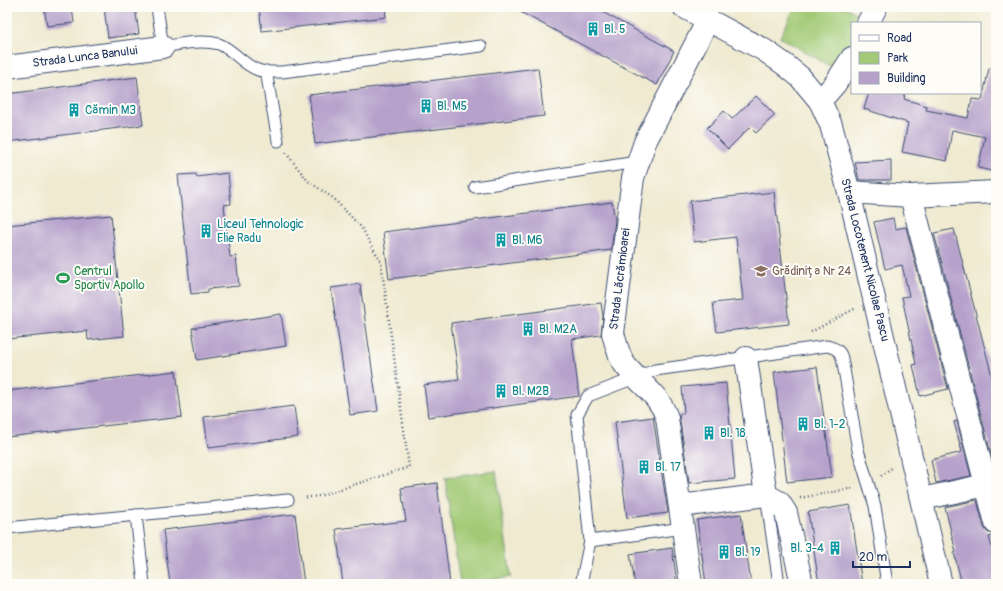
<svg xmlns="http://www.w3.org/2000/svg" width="1003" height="591" viewBox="0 0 1003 591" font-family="Pangolin,sans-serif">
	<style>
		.green { fill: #a2ca76; stroke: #5e7c6a }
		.building { fill: #b6a1cb }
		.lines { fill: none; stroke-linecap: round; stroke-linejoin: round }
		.service-casing { stroke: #3b4b6f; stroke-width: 13 }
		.minor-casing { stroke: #3b4b6f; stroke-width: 24 }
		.path { stroke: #3b4b6f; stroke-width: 2.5; stroke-dasharray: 1 3; stroke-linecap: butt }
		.service { stroke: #fff; stroke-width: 11 }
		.minor { stroke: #fff; stroke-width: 22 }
		.labels { text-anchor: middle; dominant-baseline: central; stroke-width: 4; stroke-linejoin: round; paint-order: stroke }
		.culture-label { font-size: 12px; fill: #0d838f; stroke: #fdfcf7; text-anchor: start }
		.street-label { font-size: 12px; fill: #1b2f5e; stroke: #fdfcf7 }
		.leisure-label { font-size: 12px; fill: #27864d; stroke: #fdfcf7; text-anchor: start }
		.education-label { font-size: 12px; fill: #785e54; stroke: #fdfcf7; text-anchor: start }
	</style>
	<rect width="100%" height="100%" fill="#fdfcf7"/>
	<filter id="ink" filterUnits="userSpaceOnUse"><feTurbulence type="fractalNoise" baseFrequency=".025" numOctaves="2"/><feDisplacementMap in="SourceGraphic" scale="8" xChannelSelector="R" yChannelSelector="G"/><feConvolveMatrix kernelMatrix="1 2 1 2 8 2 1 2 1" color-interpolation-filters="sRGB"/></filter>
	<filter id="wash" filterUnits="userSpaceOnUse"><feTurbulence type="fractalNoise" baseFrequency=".012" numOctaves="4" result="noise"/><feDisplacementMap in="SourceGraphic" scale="16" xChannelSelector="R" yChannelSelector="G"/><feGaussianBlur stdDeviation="0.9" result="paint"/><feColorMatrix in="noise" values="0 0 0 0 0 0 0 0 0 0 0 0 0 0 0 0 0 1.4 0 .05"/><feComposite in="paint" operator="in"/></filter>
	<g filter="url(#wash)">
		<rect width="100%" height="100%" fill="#efead0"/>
		<g class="green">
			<path d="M795,7H846L864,18L862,23H852V43L838,71L780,37Z"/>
			<path d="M496,471L511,577L460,584L445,478Z"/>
		</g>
		<g id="blocks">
			<g class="building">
				<path d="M44,7H72L74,23L47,26Z"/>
				<path d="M104,7H135L139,34L108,38Z"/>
				<path d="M259,7H385L386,17L262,31Z"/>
				<path d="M511,7H593L674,51L657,85Z"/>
				<path d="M538,68L544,116L315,144L309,95Z"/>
				<path d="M989,68L996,69V172L978,168L985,137L952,130L947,161L902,152L908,123L864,109L869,93H906L904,99L927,106L926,110L968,118L972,99L982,100Z"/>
				<path d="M137,77L143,125L7,142V94Z"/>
				<path d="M756,96L775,115L756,133L750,127L728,149L707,128L724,111L732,119Z"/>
				<path d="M891,160V180H859L855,162Z"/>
				<path d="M228,173L231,204L224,205L230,257L236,256L239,286L208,289V292L191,294L178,175L196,174L197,177Z"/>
				<path d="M774,192L789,324L717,332L713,303L743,300L736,237L694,242L690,201Z"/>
				<path d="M612,202L615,221L611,250L389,279L383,232Z"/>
				<path d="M111,215L124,336L88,340L87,331L7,339V225Z"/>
				<path d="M893,218L895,229L906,227L948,389L920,396L913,365L916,364L902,297L909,296L902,265L885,269L874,222Z"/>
				<path d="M954,229L996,392V473L934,233Z"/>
				<path d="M360,284L378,411L350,415L331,288Z"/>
				<path d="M601,303L603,316L601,335L572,339L579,396L428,417L424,385L459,380L451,323Z"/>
				<path d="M281,314L286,346L197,360L192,328Z"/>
				<path d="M817,367L832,477L787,482L774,372Z"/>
				<path d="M176,371L182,417L7,437V391Z"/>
				<path d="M726,383L735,479L689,483L679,414L684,413L682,387Z"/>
				<path d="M294,406L298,437L208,448L204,417Z"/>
				<path d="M653,417L668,513L627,518L615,422Z"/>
				<path d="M957,421L971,476L936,483L931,460L962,452L954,422Z"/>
				<path d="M437,483L450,584H343L336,529L406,521L401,488Z"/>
				<path d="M977,500L984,527L987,532L996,535L989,537L996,560V584H962L954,553L956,552L945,507Z"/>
				<path d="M850,505L862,584H819L808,512Z"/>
				<path d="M295,514L304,584H170L163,530Z"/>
				<path d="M741,514L751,584H706L697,520Z"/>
				<path d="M672,548L677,584H635L630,554Z"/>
			</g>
		</g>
	</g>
	<g filter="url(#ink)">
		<use href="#blocks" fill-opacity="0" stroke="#3b4b6f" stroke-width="1"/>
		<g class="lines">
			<g class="service-casing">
				<g id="service">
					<path d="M157,7L163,47C180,44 201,39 219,44C234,50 243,65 258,70C265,73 275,72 282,72L481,46"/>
					<path d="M266,71L278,141"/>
					<path d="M475,187L637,162"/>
					<path d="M766,495L779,584"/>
					<path d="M136,515L144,584"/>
					<path d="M7,528L288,500"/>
					<path d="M590,541L683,528"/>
					<path d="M581,584L590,541L577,415L588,396L655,370L827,346C835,348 840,350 842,358L858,450L875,506L887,584"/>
				</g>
			</g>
			<g class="minor-casing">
				<g id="minor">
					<path d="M684,7L764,50L784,64L800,77L820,101L831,125L849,192L941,584"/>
					<path d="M868,23L876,7"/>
					<path d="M7,67L163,47"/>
					<path d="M820,101L835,84L852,58"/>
					<path d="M849,192L911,196L996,192"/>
					<path d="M911,196L996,523"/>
					<path d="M746,358L766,495L779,502L786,513L802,584"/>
					<path d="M922,499L986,485"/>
					<path d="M680,506L766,495"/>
					<path d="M691,584L667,418C659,394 640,384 625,365C618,355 616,344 613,333L633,178L645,142L708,20"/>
				</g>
			</g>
			<g class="path">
				<path d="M286,153L308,181L333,198L361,227L381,262L409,467L319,496L303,498"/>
				<path d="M811,332L856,308"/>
				<path d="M881,476L893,467"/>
				<path d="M800,498L854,488"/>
			</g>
			<use href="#service" class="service"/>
			<use href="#minor" class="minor"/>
		</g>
	</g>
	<defs>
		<g id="building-bare" transform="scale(1.08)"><path d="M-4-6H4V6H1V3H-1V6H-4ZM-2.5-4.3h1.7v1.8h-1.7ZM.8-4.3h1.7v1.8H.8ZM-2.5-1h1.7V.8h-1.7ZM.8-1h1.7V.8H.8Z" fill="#0f9aa8" stroke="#fdfcf7" stroke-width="2.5" paint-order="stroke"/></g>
		<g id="school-bare" transform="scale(1.08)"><path d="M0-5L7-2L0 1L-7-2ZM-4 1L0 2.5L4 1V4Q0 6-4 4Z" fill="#8d6e63" stroke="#fdfcf7" stroke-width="2.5" paint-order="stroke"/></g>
		<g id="stadium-bare" transform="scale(1.08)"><path d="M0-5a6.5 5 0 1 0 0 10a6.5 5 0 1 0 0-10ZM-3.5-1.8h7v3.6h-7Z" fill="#2e9e5b" stroke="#fdfcf7" stroke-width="2.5" paint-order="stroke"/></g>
	</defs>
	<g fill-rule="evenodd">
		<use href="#building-bare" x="593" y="29"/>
		<use href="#building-bare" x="426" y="106"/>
		<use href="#building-bare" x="74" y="110"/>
		<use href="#building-bare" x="206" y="231"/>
		<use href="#building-bare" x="501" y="240"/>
		<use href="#school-bare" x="761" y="271"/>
		<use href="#stadium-bare" x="63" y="278"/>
		<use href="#building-bare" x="528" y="329"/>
		<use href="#building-bare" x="501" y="391"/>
		<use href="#building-bare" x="803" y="424"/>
		<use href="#building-bare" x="709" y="433"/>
		<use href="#building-bare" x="644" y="467"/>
		<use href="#building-bare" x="835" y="548"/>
		<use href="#building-bare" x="724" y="552"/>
	</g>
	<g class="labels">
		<g class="culture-label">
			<text x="604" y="29">Bl. 5</text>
			<text x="437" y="106">Bl. M5</text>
			<text x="85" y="110">Cămin M3</text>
			<text x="217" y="224">Liceul Tehnologic<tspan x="217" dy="14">Elie Radu</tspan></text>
			<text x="512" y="240">Bl. M6</text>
			<text x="539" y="329">Bl. M2A</text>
			<text x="512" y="391">Bl. M2B</text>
			<text x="814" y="424">Bl. 1-2</text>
			<text x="720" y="433">Bl. 18</text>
			<text x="655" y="467">Bl. 17</text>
			<text x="824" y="548" text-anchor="end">Bl. 3-4</text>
			<text x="735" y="552">Bl. 19</text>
		</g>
		<g class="street-label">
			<text transform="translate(85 57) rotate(-7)">Strada Lunca Banului</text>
			<text transform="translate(865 260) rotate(76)">Strada Locotenent Nicolae Pascu</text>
			<text transform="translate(620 279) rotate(-83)">Strada Lăcrămioarei</text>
		</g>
		<g class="leisure-label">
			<text x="74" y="271">Centrul<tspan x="74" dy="14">Sportiv Apollo</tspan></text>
		</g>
		<g class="education-label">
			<text x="772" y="271">Grădinița Nr 24</text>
		</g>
	</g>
	<rect width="1003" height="591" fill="none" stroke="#fdfcf7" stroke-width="24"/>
	<rect x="851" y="22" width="130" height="72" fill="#fdfcf7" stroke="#a3aaba"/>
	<rect x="859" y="35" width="20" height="6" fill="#ffffff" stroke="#a3aaba"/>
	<text x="887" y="42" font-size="12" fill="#1b2f5e">Road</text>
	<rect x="859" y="52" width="20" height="12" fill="#a2ca76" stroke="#a3aaba"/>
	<text x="887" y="62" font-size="12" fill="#1b2f5e">Park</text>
	<rect x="859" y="72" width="20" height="12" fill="#b6a1cb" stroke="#a3aaba"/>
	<text x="887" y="82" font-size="12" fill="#1b2f5e">Building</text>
	<path d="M853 561v6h57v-6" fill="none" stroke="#1b2f5e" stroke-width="2"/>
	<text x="859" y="561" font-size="12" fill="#1b2f5e" stroke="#fdfcf7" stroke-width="3" paint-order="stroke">20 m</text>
</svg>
